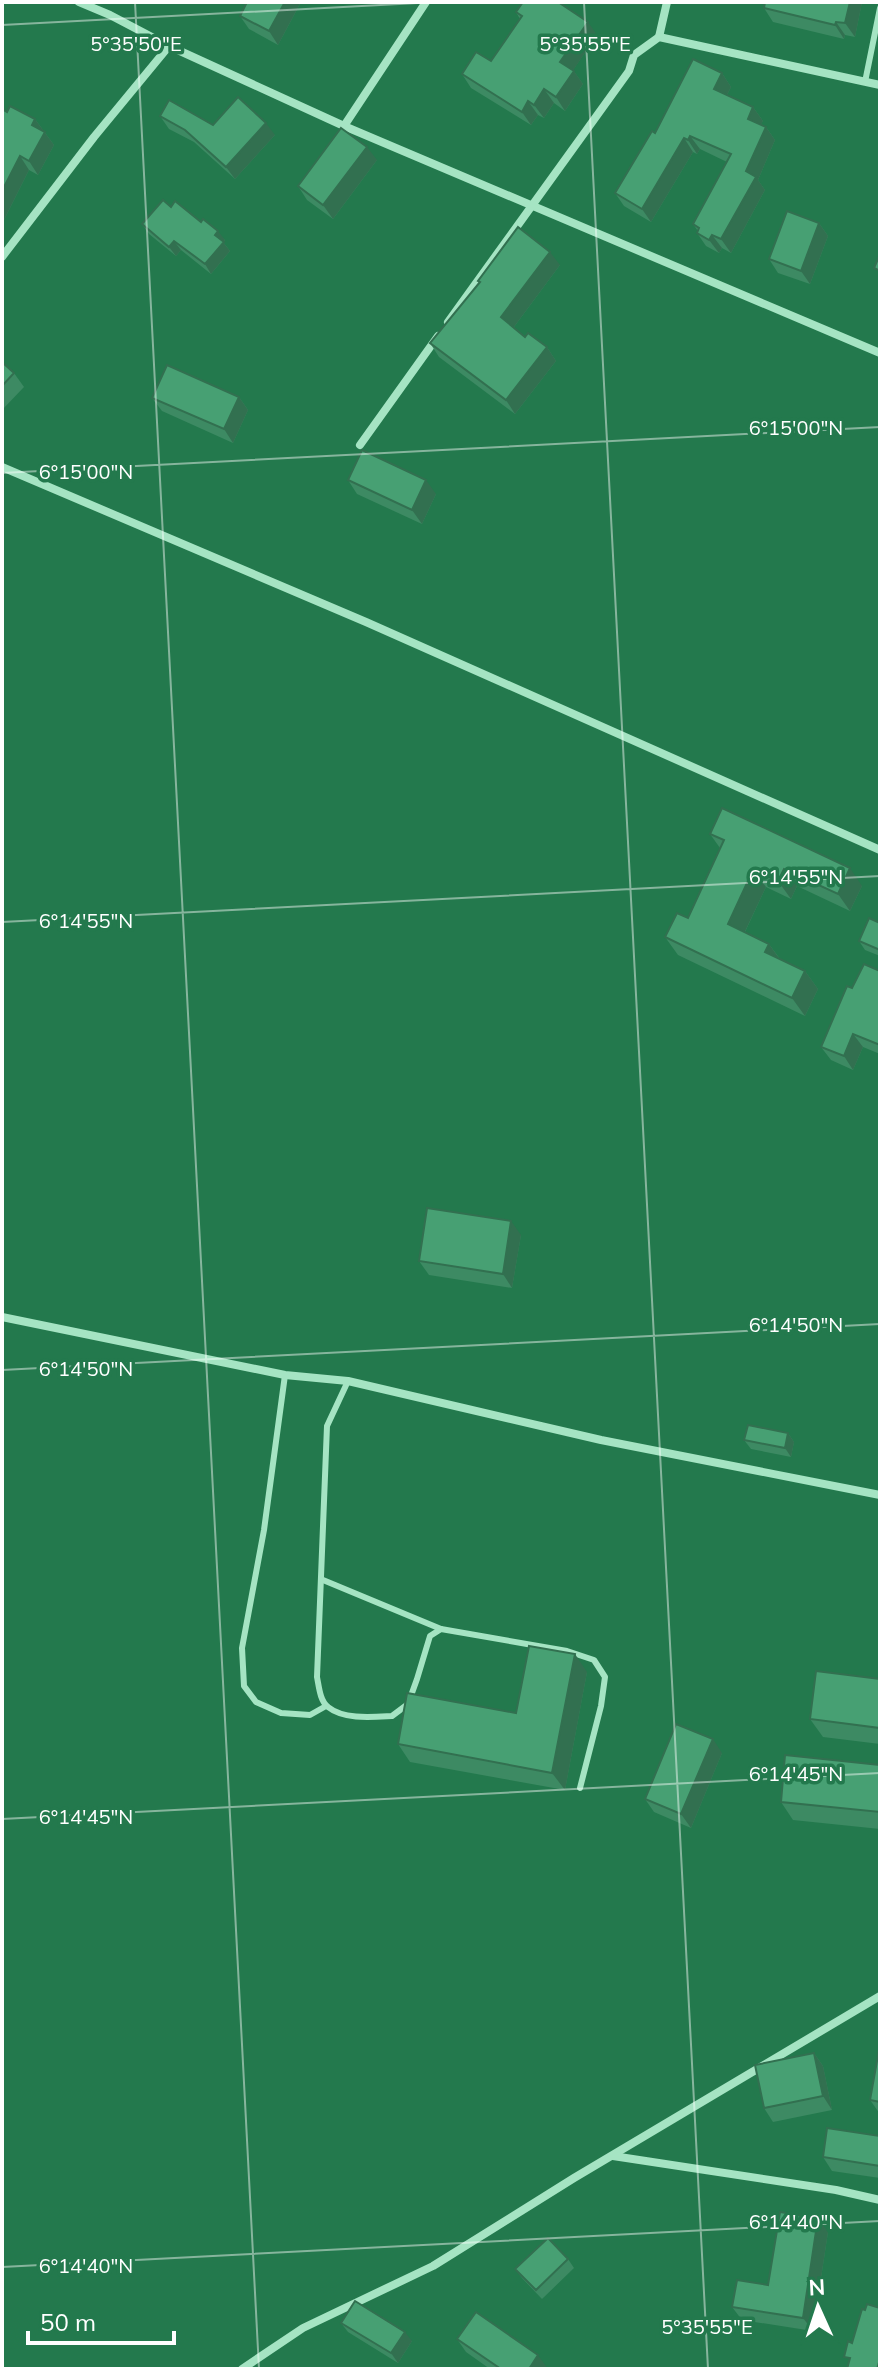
<svg xmlns="http://www.w3.org/2000/svg" width="882" height="2371" viewBox="0 0 882 2371" font-family="Mulish,sans-serif">
	<style>
		.lines { fill: none; stroke-linecap: round; stroke-linejoin: round }
		.lane { stroke: #a5e4c3; stroke-width: 6 }
		.street { stroke: #a5e4c3; stroke-width: 8 }
		.wall { fill: #3d8a63 }
		.shaded-wall { fill: #327050 }
		.building { fill: #47a073; stroke: #327050; stroke-width: 2 }
		.ticks { fill: none; stroke: #fff; stroke-width: 2; stroke-opacity: 0.45 }
		.ticks-label { font-size: 20px; text-anchor: middle; fill: #fff; stroke: #23794d; stroke-width: 7; stroke-linejoin: round; paint-order: stroke }
	</style>
	<rect width="100%" height="100%" fill="#23794d"/>
	<g class="lines">
		<g class="lane">
			<path d="M865,82L880,8"/>
			<path d="M285,1375L264,1530L242,1648L244,1686L256,1702L281,1713L310,1715L326,1706"/>
			<path d="M348,1381L327,1426L317,1677C319,1687 320,1701 328,1707C344,1720 373,1717 392,1716L408,1704L417,1679L430,1636L441,1629L567,1651L594,1660L605,1677L601,1706L580,1788"/>
			<path d="M323,1580L441,1629"/>
		</g>
		<g class="street">
			<path d="M79,2L110,15L169,46L344,126L880,353"/>
			<path d="M659,37L667,2"/>
			<path d="M344,126L426,2"/>
			<path d="M2,257L94,137L169,46"/>
			<path d="M448,322L629,71L634,55L659,37L880,85"/>
			<path d="M360,445L438,336"/>
			<path d="M2,467L366,622L880,850"/>
			<path d="M2,1317L285,1375L348,1381L601,1440L880,1495"/>
			<path d="M613,2156L836,2190L880,2200"/>
			<path d="M242,2369L303,2328L433,2266L574,2178L880,1996"/>
		</g>
	</g>
	<g class="wall">
		<path d="M247,2H301L278,45L249,29L240,16Z"/>
		<path d="M765,2H862L855,37L845,35L844,39L773,22L764,8Z"/>
		<path d="M516,12L597,35L573,70L583,84L565,111L554,103L544,118L538,115L531,125L471,88L462,74L491,61L520,19Z"/>
		<path d="M722,73L731,87L727,95L753,107L763,121L761,124L766,127L775,140L758,180L765,190L731,253L722,248L719,253L706,246L697,233L698,231L693,224L727,162L700,149L697,154L693,152L651,222L624,206L615,193L655,133Z"/>
		<path d="M2,109L7,112L35,119L54,145L38,175L29,170L2,224Z"/>
		<path d="M160,116L275,135L235,179L194,142L169,129Z"/>
		<path d="M377,160L333,219L307,200L298,186Z"/>
		<path d="M171,207L201,222L225,240L223,242L230,251L211,274L181,250L176,256L149,234L142,224Z"/>
		<path d="M819,223L828,236L810,284L778,273L769,259Z"/>
		<path d="M560,265L514,327L525,337L547,347L556,361L515,414L439,357L430,343L479,283L478,281Z"/>
		<path d="M2,362L14,373L24,387L2,410Z"/>
		<path d="M239,397L248,410L233,443L162,411L152,398Z"/>
		<path d="M348,480L436,494L422,524L357,494Z"/>
		<path d="M710,834L862,886L850,911L797,886L791,899L766,887L745,932L769,944L780,959L805,971L818,989L805,1016L678,955L665,937L688,918L720,848Z"/>
		<path d="M880,923V956L865,950L859,941Z"/>
		<path d="M880,971V1054L863,1047L853,1070L831,1060L821,1047L852,988Z"/>
		<path d="M521,1235L512,1288L429,1275L419,1261Z"/>
		<path d="M788,1433L794,1442L791,1457L751,1449L744,1440Z"/>
		<path d="M587,1672L565,1790L410,1762L398,1744L516,1713Z"/>
		<path d="M880,1679V1744L823,1737L810,1719Z"/>
		<path d="M722,1753L691,1828L654,1812L645,1799Z"/>
		<path d="M880,1765V1829L793,1820L781,1802Z"/>
		<path d="M880,2044V2114L870,2100Z"/>
		<path d="M814,2053L823,2066L832,2110L773,2122L764,2108Z"/>
		<path d="M880,2136V2178L832,2171L823,2157Z"/>
		<path d="M828,2232L813,2331L742,2320L732,2307L768,2285Z"/>
		<path d="M568,2259L574,2268L542,2299L522,2278L515,2269Z"/>
		<path d="M341,2323L412,2341L398,2363L348,2332Z"/>
		<path d="M457,2339L548,2369H490L466,2352Z"/>
	</g>
	<g class="shaded-wall">
		<path d="M285,2H301L278,45L269,31Z"/>
		<path d="M850,2H862L855,37L845,23Z"/>
		<path d="M588,22L597,35L570,75L560,62Z"/>
		<path d="M836,22L845,35L844,39L835,25Z"/>
		<path d="M574,71L583,84L565,111L556,97Z"/>
		<path d="M722,73L731,87L723,103L714,89Z"/>
		<path d="M544,89L554,103L544,118L534,105Z"/>
		<path d="M528,101L538,115L531,125L522,112Z"/>
		<path d="M753,107L763,121L757,132L748,119Z"/>
		<path d="M35,119L54,145L38,175L29,161L32,125Z"/>
		<path d="M266,123L275,135L235,179L226,167Z"/>
		<path d="M766,127L775,140L758,180L765,190L731,253L721,239L746,171Z"/>
		<path d="M690,136L700,149L697,154L688,140Z"/>
		<path d="M684,138L693,152L651,222L642,209Z"/>
		<path d="M367,147L377,160L333,219L323,205Z"/>
		<path d="M20,156L29,170L2,224V191Z"/>
		<path d="M819,223L828,236L810,284L801,271Z"/>
		<path d="M218,231L225,240L223,242L230,251L211,274L205,264L215,235Z"/>
		<path d="M712,235L722,248L719,253L709,240Z"/>
		<path d="M174,241L181,250L176,256L169,247Z"/>
		<path d="M550,252L560,265L511,331L501,317Z"/>
		<path d="M547,347L556,361L515,414L506,400Z"/>
		<path d="M239,397L248,410L233,443L224,429Z"/>
		<path d="M426,480L436,494L422,524L412,510Z"/>
		<path d="M850,868L862,886L850,911L838,894Z"/>
		<path d="M784,869L797,886L791,899L778,881Z"/>
		<path d="M753,870L766,887L740,942L728,924Z"/>
		<path d="M769,944L781,961L765,952Z"/>
		<path d="M805,971L818,989L805,1016L792,998Z"/>
		<path d="M853,1034L863,1047L853,1070L844,1056Z"/>
		<path d="M511,1221L521,1235L512,1288L503,1274Z"/>
		<path d="M788,1433L794,1442L791,1457L785,1448Z"/>
		<path d="M575,1654L587,1672L565,1790L552,1773Z"/>
		<path d="M713,1739L722,1753L691,1828L681,1814Z"/>
		<path d="M814,2053L823,2066L832,2110L823,2096Z"/>
		<path d="M818,2218L828,2232L813,2331L803,2318Z"/>
		<path d="M405,2332L412,2341L398,2363L391,2353Z"/>
		<path d="M538,2355L548,2369H529Z"/>
	</g>
	<g class="building">
		<path d="M247,2H285L269,31L240,16Z"/>
		<path d="M523,2H558L588,22L560,62L574,71L556,97L544,89L534,105L528,101L522,112L462,74L476,52L491,61L522,16L516,12Z"/>
		<path d="M765,2H850L845,23L836,22L835,25L764,8Z"/>
		<path d="M693,59L722,73L714,89L753,107L748,119L766,127L746,171L756,177L721,239L712,235L709,240L697,233L699,228L693,224L731,154L690,136L688,140L684,138L642,209L615,193L652,131L655,133Z"/>
		<path d="M238,97L266,123L226,167L185,130L160,116L169,100L213,125Z"/>
		<path d="M10,106L35,119L32,125L45,132L29,161L20,156L2,191V109L7,112Z"/>
		<path d="M341,128L367,147L323,205L298,186Z"/>
		<path d="M163,200L171,207L175,201L201,222L203,219L218,231L215,235L224,242L205,264L174,241L169,247L142,224Z"/>
		<path d="M787,211L819,223L801,271L769,259Z"/>
		<path d="M518,227L550,252L501,317L525,337L528,333L547,347L506,400L430,343L480,282L478,281Z"/>
		<path d="M880,254V271L874,268Z"/>
		<path d="M2,362L14,373L2,386Z"/>
		<path d="M167,365L239,397L224,429L152,398Z"/>
		<path d="M362,450L426,480L412,510L348,480Z"/>
		<path d="M722,808L850,868L838,894L784,869L778,881L753,870L728,924L769,944L765,952L805,971L792,998L665,937L677,913L688,918L724,840L710,834Z"/>
		<path d="M869,918L880,923V950L859,941Z"/>
		<path d="M864,964L880,971V1045L853,1034L844,1056L821,1047L847,986L852,988Z"/>
		<path d="M427,1208L511,1221L503,1274L419,1261Z"/>
		<path d="M748,1425L788,1433L785,1448L744,1440Z"/>
		<path d="M529,1646L575,1654L552,1773L398,1744L407,1693L516,1713Z"/>
		<path d="M816,1671L880,1679V1728L810,1719Z"/>
		<path d="M676,1724L713,1739L681,1814L645,1799Z"/>
		<path d="M785,1755L880,1765V1812L781,1802Z"/>
		<path d="M880,2044V2102L870,2100Z"/>
		<path d="M814,2053L823,2096L764,2108L755,2065Z"/>
		<path d="M827,2128L880,2136V2166L823,2157Z"/>
		<path d="M780,2212L818,2218L803,2318L732,2307L737,2280L768,2285Z"/>
		<path d="M548,2238L568,2259L536,2290L515,2269Z"/>
		<path d="M355,2301L405,2332L391,2353L341,2323Z"/>
		<path d="M867,2304L880,2308V2359L877,2369H847L850,2358L844,2357L848,2341L852,2343L862,2309L865,2310Z"/>
		<path d="M476,2312L538,2355L529,2369H501L457,2339Z"/>
	</g>
	<path class="ticks" d="M135,2L259,2369M584,2L708,2369M2,25L437,2M2,473L880,427M2,922L880,876M2,1370L880,1324M2,1819L880,1773M2,2267L880,2221"/>
	<g class="ticks-label">
		<text x="136" y="51">5°35'50"E</text>
		<text x="585" y="51">5°35'55"E</text>
		<text x="796" y="435">6°15'00"N</text>
		<text x="86" y="479">6°15'00"N</text>
		<text x="796" y="884">6°14'55"N</text>
		<text x="86" y="928">6°14'55"N</text>
		<text x="796" y="1332">6°14'50"N</text>
		<text x="86" y="1376">6°14'50"N</text>
		<text x="796" y="1781">6°14'45"N</text>
		<text x="86" y="1824">6°14'45"N</text>
		<text x="796" y="2229">6°14'40"N</text>
		<text x="86" y="2273">6°14'40"N</text>
		<text x="707" y="2334">5°35'55"E</text>
	</g>
	<rect width="882" height="2371" fill="none" stroke="#ffffff" stroke-width="8"/>
	<g transform="translate(818 2307) rotate(357)" stroke="#23794d" stroke-width="6" paint-order="stroke">
	<path d="M0-6L14 30L0 20L-14 30Z" fill="#ffffff"/>
	<text y="-12" font-size="22" font-weight="bold" text-anchor="middle" fill="#ffffff">N</text>
	</g>
	<path d="M28 2331v12h146v-12" fill="none" stroke="#ffffff" stroke-width="4"/>
	<text x="40" y="2331" font-size="24" fill="#ffffff" stroke="#23794d" stroke-width="6" paint-order="stroke">50 m</text>
</svg>
